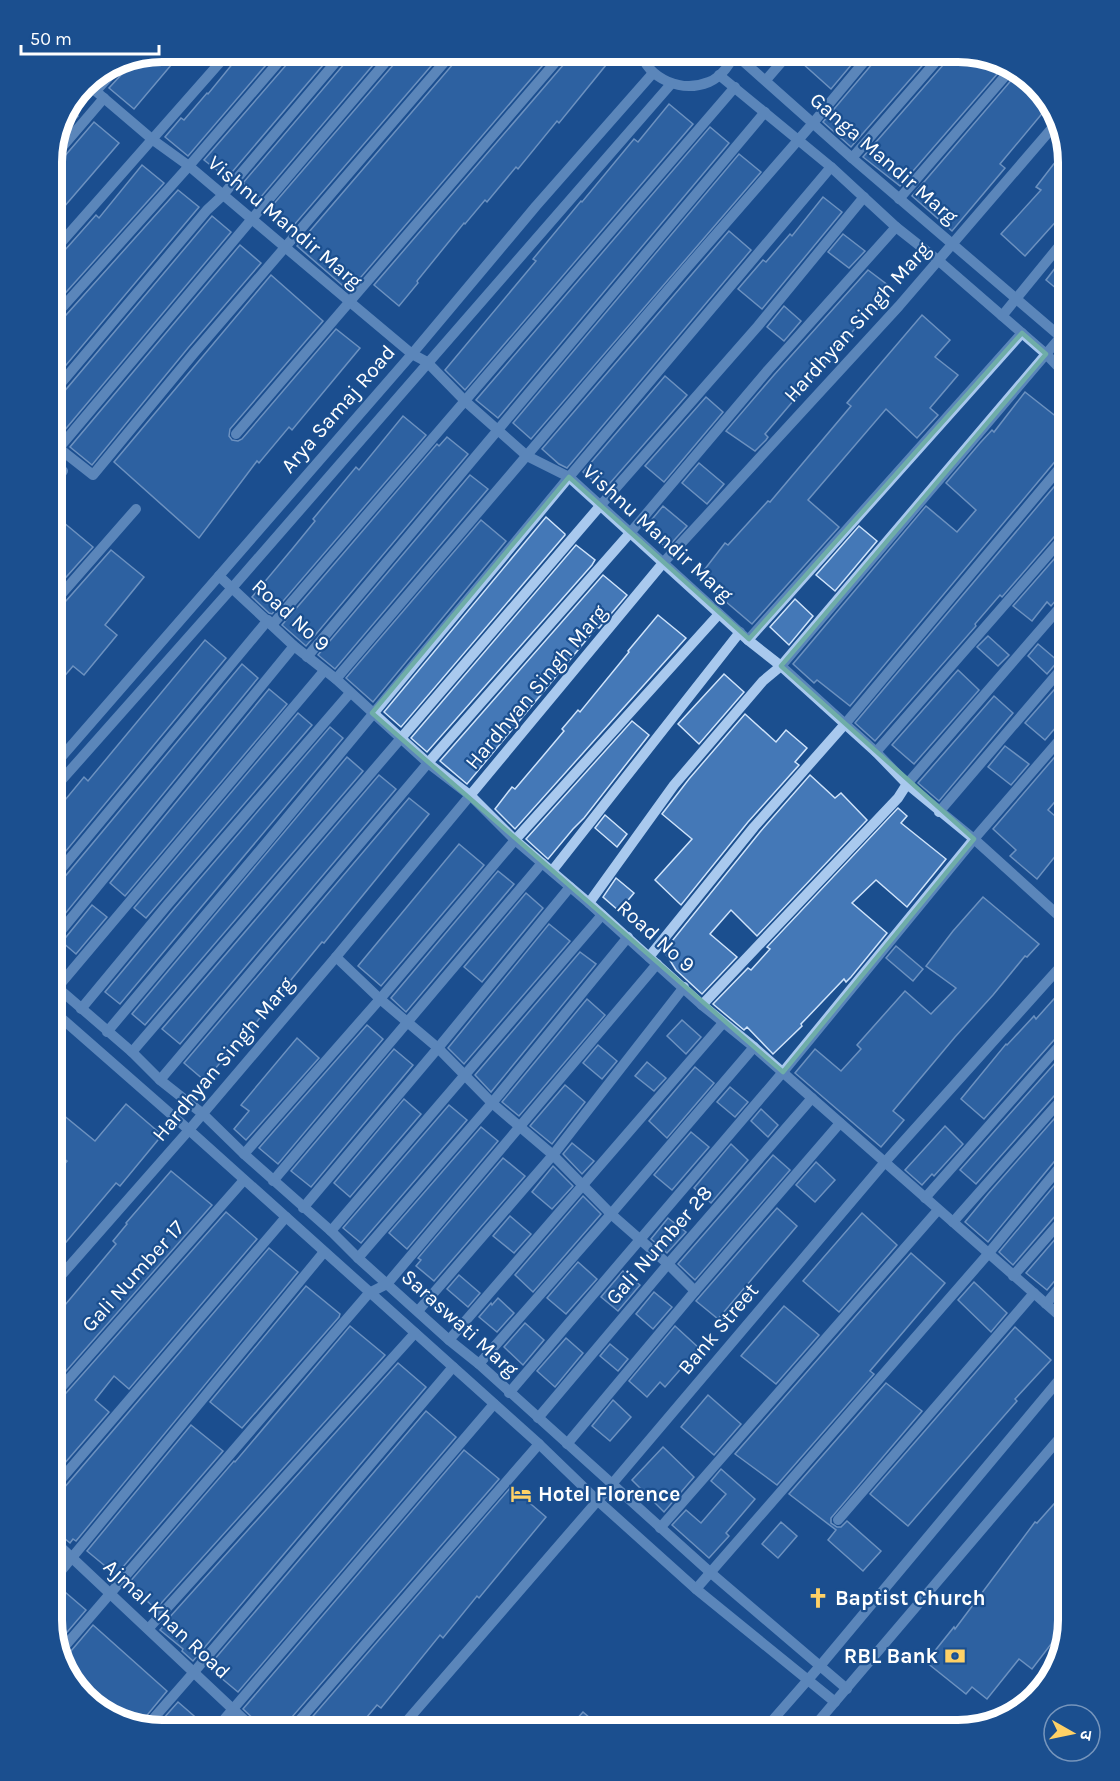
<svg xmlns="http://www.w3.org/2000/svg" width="1120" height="1781" viewBox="0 0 1120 1781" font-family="Karla,'Noto Sans Devanagari',sans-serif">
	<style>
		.building { fill: #4478b7; stroke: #cfe3fa; stroke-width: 1.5 }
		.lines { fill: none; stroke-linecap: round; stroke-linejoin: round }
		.minor { stroke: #a9c9ee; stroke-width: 10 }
		.marked { fill: none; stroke: #6fada8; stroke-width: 4.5; stroke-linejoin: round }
		.labels { text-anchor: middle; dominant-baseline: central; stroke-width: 4.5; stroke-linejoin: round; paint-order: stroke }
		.street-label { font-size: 21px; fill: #fff; stroke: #1b4f8f }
		.poi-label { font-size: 21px; font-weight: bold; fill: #fff; stroke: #1b4f8f; text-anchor: start }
		.rim { fill: none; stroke: #fff; stroke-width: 8 }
	</style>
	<rect width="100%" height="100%" fill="#1b4f8f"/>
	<g class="building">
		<path d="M161,51H183L134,109L109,88L132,63L133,57Z"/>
		<path d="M243,51H278L188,156L165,137L181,118L184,120L207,93L208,94Z"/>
		<path d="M295,51H335L227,178L204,160L294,56Z"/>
		<path d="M352,51H385L260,198L243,183L351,56Z"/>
		<path d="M402,51H444L288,232L266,213L401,56Z"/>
		<path d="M461,51H555L349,291L297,246L460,56Z"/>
		<path d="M572,51H589L606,65L559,123L557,121L518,169L516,167L487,202L485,200L465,224L464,223L417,281L418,283L399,306L374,285L571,56Z"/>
		<path d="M812,51H863L831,89L802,63Z"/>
		<path d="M880,51H935L851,147L823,122L879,56Z"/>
		<path d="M952,51H966L1005,65L900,186L863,157L951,56Z"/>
		<path d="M1020,70L1050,104L1000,164L1005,168L952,231L912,196Z"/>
		<path d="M669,104L693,124L465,390L445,370L536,261L533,259L581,201L582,202L634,139L638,142Z"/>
		<path d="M71,110L78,116L57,141Z"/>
		<path d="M94,122L119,143L51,222V167L57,165Z"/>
		<path d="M710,127L729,143L498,418L476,400Z"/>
		<path d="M1066,148L1069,161V207L1025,256L1001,234L1041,190L1036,187Z"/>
		<path d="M739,154L761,172L531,439L513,423Z"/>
		<path d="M142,165L164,183L51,309V261L57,259L96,215L99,218Z"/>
		<path d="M178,190L199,207L51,383V327L57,325Z"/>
		<path d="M823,197L842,212L762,309L738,289L763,260L766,262L790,234L792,236Z"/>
		<path d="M212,216L231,232L58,438L51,435V402L57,400Z"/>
		<path d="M729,231L751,250L567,468L559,464L542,449Z"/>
		<path d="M843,234L865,251L849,268L828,252Z"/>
		<path d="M240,245L261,263L188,348L92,465L70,447Z"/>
		<path d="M1069,250V299L1046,280Z"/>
		<path d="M868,270L889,286L864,318L765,434L768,437L766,440L755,451L726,431L774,375Z"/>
		<path d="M271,275L323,321L230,429L229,436L232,440L238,441L242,439L336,329L360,348L292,430L289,427L259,463L257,461L199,538L114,462Z"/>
		<path d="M784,306L801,321L784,341L767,327Z"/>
		<path d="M922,315L950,340L935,357L958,375L930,408L938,415L917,438L886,409L808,500L839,527L752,624L698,578L725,543L728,545L768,501L770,502L851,406L847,403Z"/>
		<path d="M665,376L687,395L604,490L583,472Z"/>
		<path d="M1025,392L1058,418L1061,414L1069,421V450L1063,452L850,706L817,680L814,683L793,664L926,506L957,532L976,510L946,483L980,443L992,430L994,432Z"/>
		<path d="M706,397L723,412L664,482L645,466Z"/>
		<path d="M403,416L426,435L272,614L269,613L252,597L293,548L315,521L313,519L356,467L359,470Z"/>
		<path d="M447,437L468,454L306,646L282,625L437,444L439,446Z"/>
		<path d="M699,463L724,484L707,504L682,483Z"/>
		<path d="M1069,469V516L1059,529L1060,530L1002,597L1000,595L975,624L976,626L875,741L855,723Z"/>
		<path d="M470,475L488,489L335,669L318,655Z"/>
		<path d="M663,506L687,526L667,548L644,529Z"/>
		<path d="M51,512L93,547L51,594Z"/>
		<path d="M546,517L565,534V535L401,727L384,712Z"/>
		<path d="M481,520L506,541L373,702L346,678Z"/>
		<path d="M859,526L877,541L835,591L816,575Z"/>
		<path d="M1069,542V590L1063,592L1051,606L1047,602L1032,621L1013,606Z"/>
		<path d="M576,545L595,560L592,565L427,752L411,738Z"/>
		<path d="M111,550L144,577L105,625L117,635L84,675L73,666L51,692V613L57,611Z"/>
		<path d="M603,575L627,595L599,628L597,627L467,784L440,761Z"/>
		<path d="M795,599L813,616L789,645L770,627Z"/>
		<path d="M658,615L686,638L515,829L495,809L512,787L515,789L543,756L564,731L562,729L578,710L580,712L629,652L628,651Z"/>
		<path d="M988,636L1009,655L998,666L977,647Z"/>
		<path d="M205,640L226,658L51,869V817L84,777L88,781Z"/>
		<path d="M1038,644L1058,661L1047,674L1028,656Z"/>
		<path d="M242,664L258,678L51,931V888L57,886Z"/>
		<path d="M958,670L979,690L914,764L892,745Z"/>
		<path d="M724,674L744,692L699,744L678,724Z"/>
		<path d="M1060,683L1069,691V712L1045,740L1025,723Z"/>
		<path d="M269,689L287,704L125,896L110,883Z"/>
		<path d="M994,696L1013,713L939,801L918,783Z"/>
		<path d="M298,713L312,725L146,918L134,908Z"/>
		<path d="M745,714L776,742L786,730L807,748L795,762L799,765L748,822L681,905L655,880L692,839L662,814L689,779Z"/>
		<path d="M632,721L649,735L584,818L573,829L548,859L526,839Z"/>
		<path d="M330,727L343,738L120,1004L105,992L174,909Z"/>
		<path d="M1005,746L1029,764L1011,785L988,767Z"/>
		<path d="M1059,752L1069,760V785L1048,810L1069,828V839L1037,879L1010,856L1016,850L993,829Z"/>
		<path d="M347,757L363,771L145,1025L132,1014Z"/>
		<path d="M379,775L396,789L180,1044L162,1029Z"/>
		<path d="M810,775L835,798L841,793L867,820L757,936L731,910L710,934L737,957L702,994L676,970L664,951L760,832Z"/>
		<path d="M409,798L429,814L324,943L322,942L241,1041L239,1040L205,1081L184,1063Z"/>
		<path d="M898,808L907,816L901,823L946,859L907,907L876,880L852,903L887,933L851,977L846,982L844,979L801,1024L802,1026L773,1054L747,1027L744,1030L713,1004L748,968L751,970L770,949L767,947Z"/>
		<path d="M605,815L627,834L617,847L595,828Z"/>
		<path d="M459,844L484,865L381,986L358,966Z"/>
		<path d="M498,871L514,884L406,1012L391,998Z"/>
		<path d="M616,878L634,893L619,911L603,897Z"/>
		<path d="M526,893L543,908L482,982L464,967Z"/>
		<path d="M983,897L1039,944L1027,957L1025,956L993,995L955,1037L893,1111L904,1120L881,1147L795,1073L815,1049L841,1071L861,1049L857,1045L905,991L931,1014L956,988L926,966L953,931Z"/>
		<path d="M92,905L107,917L76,954L62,942Z"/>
		<path d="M549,924L570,941L464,1064L448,1048Z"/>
		<path d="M896,946L923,969L913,981L886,958Z"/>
		<path d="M580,952L596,964L491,1092L475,1075Z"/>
		<path d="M1069,982V1028L1063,1030L984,1119L961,1099L1006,1044L1007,1045L1034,1016L1036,1019Z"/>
		<path d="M587,999L605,1015L519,1116L502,1102Z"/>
		<path d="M682,1020L701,1037L686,1054L667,1036Z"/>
		<path d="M367,1025L383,1039L278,1164L259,1148Z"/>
		<path d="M297,1038L319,1058L246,1140L234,1129L249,1111L241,1105Z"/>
		<path d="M598,1045L617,1061L602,1079L583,1063Z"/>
		<path d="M394,1049L413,1065L311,1187L291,1171Z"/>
		<path d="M647,1062L666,1078L654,1091L635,1076Z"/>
		<path d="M1055,1063L1069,1075V1084L1063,1086L976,1184L960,1170Z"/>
		<path d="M695,1067L714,1083L667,1138L649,1121Z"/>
		<path d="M565,1085L585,1102L552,1144L530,1126Z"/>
		<path d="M730,1087L748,1102L735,1117L717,1102Z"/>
		<path d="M404,1099L421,1114L350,1197L334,1183Z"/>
		<path d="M1069,1102V1149L1063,1151L988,1242L965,1222L988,1194Z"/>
		<path d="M126,1104L162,1135L120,1186L116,1183L51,1260V1181L67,1161L51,1148V1105L95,1141Z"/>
		<path d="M449,1105L467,1120L361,1243L343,1228Z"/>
		<path d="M761,1109L778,1125L768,1137L751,1121Z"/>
		<path d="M945,1126L963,1144L934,1176L932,1174L922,1185L905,1170Z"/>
		<path d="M481,1127L498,1141L407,1249L389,1233Z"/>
		<path d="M691,1132L709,1147L672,1190L654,1175Z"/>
		<path d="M572,1143L594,1161L582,1174L563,1154Z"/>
		<path d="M731,1144L748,1160L711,1203L694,1188Z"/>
		<path d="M773,1155L790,1170L695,1280L678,1264Z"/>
		<path d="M503,1158L525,1176L434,1281L416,1266L421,1260L418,1258Z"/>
		<path d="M816,1162L835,1180L815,1202L796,1185Z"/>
		<path d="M553,1166L573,1186L552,1209L532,1192Z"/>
		<path d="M1069,1168V1205L1063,1207L1013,1265L999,1252Z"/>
		<path d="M171,1171L212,1205L52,1387L51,1316L63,1302L65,1305L116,1244L113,1241L127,1224L126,1223Z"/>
		<path d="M583,1196L601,1214L533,1292L515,1275Z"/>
		<path d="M777,1208L797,1226L718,1319L696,1301Z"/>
		<path d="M226,1212L257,1239L129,1389L114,1376L95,1400L109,1412L51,1479V1410Z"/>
		<path d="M862,1213L897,1245L839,1312L803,1281Z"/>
		<path d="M510,1216L531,1234L514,1253L493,1236Z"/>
		<path d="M668,1218L686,1232L667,1253L651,1239Z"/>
		<path d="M1069,1223V1269L1063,1271L1047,1290L1026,1273Z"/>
		<path d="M269,1248L298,1272L76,1541L73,1539L70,1543L51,1527V1498L57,1496Z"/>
		<path d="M911,1253L945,1283L870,1371L874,1374L777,1485L735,1454Z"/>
		<path d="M578,1262L597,1279L566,1314L547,1298Z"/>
		<path d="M623,1271L640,1285L618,1311L601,1297Z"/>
		<path d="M459,1275L480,1293L468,1307L447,1289Z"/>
		<path d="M974,1282L1007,1313L991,1332L958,1300Z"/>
		<path d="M306,1286L340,1314L339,1317L242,1428L210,1402Z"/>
		<path d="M1069,1288V1314L1057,1303Z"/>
		<path d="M654,1292L672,1307L653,1329L636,1314Z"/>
		<path d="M498,1298L514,1313L497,1332L479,1317L491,1303L492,1305Z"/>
		<path d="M784,1306L819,1335L776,1384L741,1356Z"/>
		<path d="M525,1323L544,1340L523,1365L504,1347Z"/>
		<path d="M350,1326L385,1355L156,1609L128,1584L234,1461L235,1462Z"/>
		<path d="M675,1326L699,1348L665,1387L660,1382L647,1397L629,1381Z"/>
		<path d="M1015,1327L1051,1360L1015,1399L1017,1401L908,1526L870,1494Z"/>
		<path d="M566,1338L583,1353L555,1387L537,1371Z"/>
		<path d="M610,1344L628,1359L618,1371L600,1356Z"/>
		<path d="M398,1363L426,1387L193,1661L182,1651L183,1649L160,1630L169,1620L168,1619Z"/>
		<path d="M886,1383L922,1411L831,1518V1523L837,1527H841L847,1521L881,1551L863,1571L828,1540L836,1530L789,1494Z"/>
		<path d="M708,1395L741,1424L714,1455L681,1427Z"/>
		<path d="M613,1400L631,1417L610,1441L592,1426Z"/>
		<path d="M426,1411L456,1437L238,1692L208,1667Z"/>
		<path d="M191,1425L223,1451L116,1575L87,1551Z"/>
		<path d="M663,1447L694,1477L664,1512L632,1480Z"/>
		<path d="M464,1450L499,1479L285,1725L284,1730H262L260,1725L243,1709Z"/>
		<path d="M721,1469L755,1499L726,1533L729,1536L709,1558L672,1525L686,1510L701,1523L726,1494L711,1481Z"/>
		<path d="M511,1487L546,1517L479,1598L477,1596L443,1638L440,1635L381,1708L377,1705L356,1730H301Z"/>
		<path d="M1069,1487V1609L1062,1618L1068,1622L1032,1669L1019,1659L987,1699L972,1687L966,1694L926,1662L954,1627L955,1629L1035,1522L1037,1523Z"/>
		<path d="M781,1522L797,1536L778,1558L762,1544Z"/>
		<path d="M58,1586L86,1610L57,1644L51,1620V1590Z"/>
		<path d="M93,1625L167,1691L139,1725L100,1712L97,1708L101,1702L63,1669L60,1660L65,1658Z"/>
		<path d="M178,1702L208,1728V1730L154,1729Z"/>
		<path d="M583,1712L604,1730H567Z"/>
	</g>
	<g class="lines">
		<g class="minor">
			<path d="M640,51C649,80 682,93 709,82C723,76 730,63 737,51"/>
			<path d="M735,54L852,158L1069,344"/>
			<path d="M719,75L831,167L896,227L939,261L1046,354L1069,378"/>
			<path d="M766,80L791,51"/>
			<path d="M85,82L153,140L189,166L350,302L412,354L427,362L465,401L527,456L569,477L748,640L781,666L876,752L907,784L974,839L1069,925"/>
			<path d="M96,91L126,58"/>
			<path d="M852,158L945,51"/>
			<path d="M51,160L104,98"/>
			<path d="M899,199L1013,67"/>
			<path d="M51,254L230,51"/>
			<path d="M1002,316L1069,234"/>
			<path d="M51,320L189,166L288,51"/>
			<path d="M51,395L207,210L222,196L345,51"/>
			<path d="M236,434L565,51"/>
			<path d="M51,442L93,475L194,353L454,51"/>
			<path d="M59,448L251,220L395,51"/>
			<path d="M51,485L63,471"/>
			<path d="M219,576L294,646L336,679L428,763L471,796L515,840L589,903L702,1005L754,1047L1069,1324"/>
			<path d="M51,606L136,509"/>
			<path d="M272,625L735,87"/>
			<path d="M748,640L1022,333"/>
			<path d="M307,657L765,112"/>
			<path d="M336,679L685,270L813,123L873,51"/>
			<path d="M876,752L1069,531"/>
			<path d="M51,769L412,354L536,206L653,73"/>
			<path d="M51,792L232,588L671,84"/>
			<path d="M939,812L1069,660"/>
			<path d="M552,871L740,632"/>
			<path d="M51,881L268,620"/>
			<path d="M589,903L674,785L763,681L781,666L1069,327"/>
			<path d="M51,943L294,646"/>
			<path d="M336,957L380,999L438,1048L492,1103L553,1155L611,1214L668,1264L695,1291"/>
			<path d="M649,957L754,827L845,724L1069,457"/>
			<path d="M51,982L132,1052L160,1080L203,1114L244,1154L331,1231L358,1258L449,1340L479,1364L711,1573L847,1689"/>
			<path d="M57,988L324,671"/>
			<path d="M702,1005L898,798L907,784L1069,597"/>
			<path d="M51,1009L189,1130L539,1444L597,1500L696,1589L835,1702"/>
			<path d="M81,1009L168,904L350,693"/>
			<path d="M107,1032L267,842L569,477L831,167"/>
			<path d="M132,1052L600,506L758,326L864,197"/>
			<path d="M160,1080L428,763L630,533L768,370L896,227"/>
			<path d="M244,1154L380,999L515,840L719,614"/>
			<path d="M273,1181L542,863"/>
			<path d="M925,1198L1069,1035"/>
			<path d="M303,1208L438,1048L570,887"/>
			<path d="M953,1222L1069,1091"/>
			<path d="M331,1231L602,915"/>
			<path d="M358,1258L492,1103L628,937"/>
			<path d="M1013,1276L1069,1212"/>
			<path d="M51,1287L189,1130L336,957L663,563L899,306L1059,120"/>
			<path d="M1046,1304L1069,1276"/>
			<path d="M418,1311L553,1155L684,987"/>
			<path d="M449,1340L723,1023"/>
			<path d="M479,1364L611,1214L754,1047"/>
			<path d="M509,1393L783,1072L974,839L1069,729"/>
			<path d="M51,1399L244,1180"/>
			<path d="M538,1418L668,1264L812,1098"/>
			<path d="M567,1444L695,1291L840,1123"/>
			<path d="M51,1491L286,1217"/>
			<path d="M838,1520L1034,1293"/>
			<path d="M660,1528L938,1210"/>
			<path d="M51,1538L255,1730"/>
			<path d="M51,1583L324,1252"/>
			<path d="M696,1589L988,1254L1069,1156"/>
			<path d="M149,1628L415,1333"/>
			<path d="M59,1653L369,1293L387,1284L657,964"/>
			<path d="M146,1727L194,1672L453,1367"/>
			<path d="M215,1730L494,1404"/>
			<path d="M291,1730L539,1444"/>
			<path d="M399,1730L612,1484L885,1162L1069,957"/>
			<path d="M764,1730L820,1666L1069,1368"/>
			<path d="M811,1730L1069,1427"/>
		</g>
	</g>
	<path d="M0 0H1120V1781H0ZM1022,333L1046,354L781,666L974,839L783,1072L372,713L569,477L749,639Z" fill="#1b4f8f" fill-opacity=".55" fill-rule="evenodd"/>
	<path class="marked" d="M1022,333L1046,354L781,666L974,839L783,1072L372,713L569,477L749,639Z"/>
	<defs>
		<g id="hotel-bare" transform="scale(1.62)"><path d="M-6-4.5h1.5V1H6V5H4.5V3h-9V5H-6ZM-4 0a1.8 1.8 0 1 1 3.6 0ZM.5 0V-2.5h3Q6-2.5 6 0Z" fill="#ffd166" stroke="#1b4f8f" stroke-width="2.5" paint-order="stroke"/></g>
		<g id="church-bare" transform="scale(1.62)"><path d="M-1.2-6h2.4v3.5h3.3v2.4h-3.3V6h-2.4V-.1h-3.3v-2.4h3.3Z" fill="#ffd166" stroke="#1b4f8f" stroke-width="2.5" paint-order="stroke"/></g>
		<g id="bank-bare" transform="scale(1.62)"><path d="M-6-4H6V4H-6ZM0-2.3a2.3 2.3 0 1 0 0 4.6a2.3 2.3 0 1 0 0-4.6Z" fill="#ffd166" stroke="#1b4f8f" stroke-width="2.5" paint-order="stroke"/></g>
	</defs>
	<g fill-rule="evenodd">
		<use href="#hotel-bare" x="521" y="1494"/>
		<use href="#church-bare" x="818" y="1598"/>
		<use href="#bank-bare" x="955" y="1656"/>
	</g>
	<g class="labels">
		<g class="street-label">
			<text transform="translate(884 158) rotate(41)">Ganga Mandir Marg</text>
			<text transform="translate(285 222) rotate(40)">Vishnu Mandir Marg</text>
			<text transform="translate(857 322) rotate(-48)">Hardhyan Singh Marg</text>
			<text transform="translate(338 409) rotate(-49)">Arya Samaj Road</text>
			<text transform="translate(658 533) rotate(42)">Vishnu Mandir Marg</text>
			<text transform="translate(291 615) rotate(42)">Road No 9</text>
			<text transform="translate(536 687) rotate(-50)">Hardhyan Singh Marg</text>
			<text transform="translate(656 936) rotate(42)">Road No 9</text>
			<text transform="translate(223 1059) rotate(-50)">Hardhyan Singh Marg</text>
			<text transform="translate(659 1245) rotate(-49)">Gali Number 28</text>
			<text transform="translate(133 1276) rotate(-48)">Gali Number 17</text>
			<text transform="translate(460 1323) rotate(42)">Saraswati Marg</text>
			<text transform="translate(718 1329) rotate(-50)">Bank Street</text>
			<text transform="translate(167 1619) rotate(43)">Ajmal Khan Road</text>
		</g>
		<g class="poi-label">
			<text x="538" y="1494">Hotel Florence</text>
			<text x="835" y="1598">Baptist Church</text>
			<text x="938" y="1656" text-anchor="end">RBL Bank</text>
		</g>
	</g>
	<path d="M0 0H1120V1781H0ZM162 62H958A100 100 0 0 1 1058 162V1620A100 100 0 0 1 958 1720H162A100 100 0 0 1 62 1620V162A100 100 0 0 1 162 62Z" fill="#1b4f8f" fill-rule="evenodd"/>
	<path class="rim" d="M162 62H958A100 100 0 0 1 1058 162V1620A100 100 0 0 1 958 1720H162A100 100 0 0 1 62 1620V162A100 100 0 0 1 162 62Z"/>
	<g transform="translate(1072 1733) rotate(99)"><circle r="28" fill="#1b4f8f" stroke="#7695bc" stroke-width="1.5"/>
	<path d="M0-4.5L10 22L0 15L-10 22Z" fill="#ffd166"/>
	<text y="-9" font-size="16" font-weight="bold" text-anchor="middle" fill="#ffffff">उ</text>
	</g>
	<path d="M21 45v9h138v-9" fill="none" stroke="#ffffff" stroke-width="3"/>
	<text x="30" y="45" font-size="18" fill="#ffffff" stroke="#1b4f8f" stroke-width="4.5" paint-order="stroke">50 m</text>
</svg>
